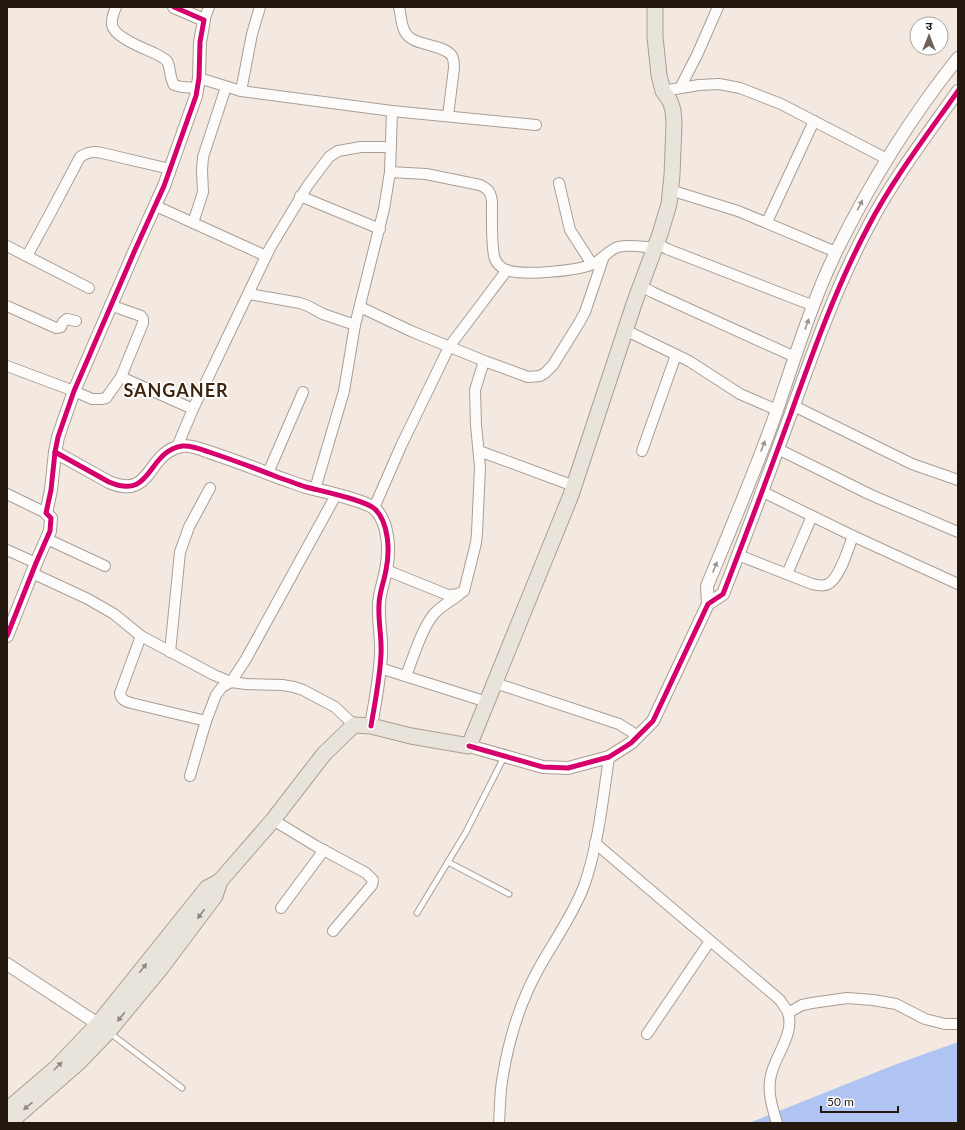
<svg xmlns="http://www.w3.org/2000/svg" width="965" height="1130" viewBox="0 0 965 1130" font-family="Lato,'Noto Sans Devanagari',sans-serif">
	<style>
		.water { fill: #afc4f3 }
		.lines { fill: none; stroke-linecap: round; stroke-linejoin: round }
		.service-casing { stroke: #a89e96; stroke-width: 7 }
		.minor-casing { stroke: #a89e96; stroke-width: 12 }
		.tertiary-casing { stroke: #a89e96; stroke-width: 14 }
		.primary-casing { stroke: #ab9f8d; stroke-width: 17 }
		.service { stroke: #fdfcfa; stroke-width: 5 }
		.minor { stroke: #fdfcfa; stroke-width: 10 }
		.tertiary { stroke: #fdfcfa; stroke-width: 12 }
		.primary { stroke: #e9e4db; stroke-width: 15 }
		.cycleway-casing { stroke: #fff; stroke-width: 8 }
		.cycleway { stroke: #d6006c; stroke-width: 5 }
		.oneway { fill: #9b9590 }
		.oneway2 { fill: #90887f }
		.labels { text-anchor: middle; dominant-baseline: central; stroke-width: 3.5; stroke-linejoin: round; paint-order: stroke }
		.district-label { font-size: 18px; font-weight: bold; letter-spacing: 1px; fill: #3c240e; stroke: #fff }
	</style>
	<rect width="100%" height="100%" fill="#f4e9e1"/>
	<path class="water" d="M958,1042V1123H749L894,1065Z"/>
	<g class="lines">
		<g class="service-casing">
			<g id="service">
				<path d="M448,862L509,894"/>
				<path d="M417,913L466,832L504,757"/>
				<path d="M110,1033L182,1088"/>
			</g>
		</g>
		<g class="minor-casing">
			<g id="minor">
				<path d="M116,7C114,12 111,18 112,25C114,37 143,48 154,53C158,55 164,58 167,61C171,68 169,77 174,85L182,87L198,88"/>
				<path d="M399,7C401,15 401,25 405,32C413,47 443,43 452,56C454,60 454,64 454,68L448,116"/>
				<path d="M204,20L209,7"/>
				<path d="M199,78L241,91L392,111L536,125"/>
				<path d="M680,88L697,55L718,7"/>
				<path d="M241,91L252,34L260,7"/>
				<path d="M663,91L699,85L719,84L740,88L781,104L887,159"/>
				<path d="M390,172L426,174L480,185C489,189 491,193 492,202C492,215 491,249 495,259C497,264 502,268 506,270C523,276 577,271 593,264C603,259 610,249 618,247C629,244 643,247 655,248"/>
				<path d="M559,183L570,230L592,264"/>
				<path d="M670,190L738,211L836,252"/>
				<path d="M300,196L380,229"/>
				<path d="M156,206L266,256"/>
				<path d="M767,222L814,121"/>
				<path d="M193,223L203,192L202,170L203,157L226,87"/>
				<path d="M657,243L667,249L814,306"/>
				<path d="M7,246L89,288"/>
				<path d="M27,256L51,212L80,157C88,152 93,151 102,153L170,169"/>
				<path d="M641,286L654,293L795,357"/>
				<path d="M249,294L300,303L308,306L323,314L355,325"/>
				<path d="M7,306L56,328L61,327L63,322L67,319L76,321"/>
				<path d="M360,307L413,332L487,362L528,377L540,376L545,373L553,365L579,323L585,312L603,259"/>
				<path d="M625,330L689,361L740,394L777,410"/>
				<path d="M7,366L74,391L92,399H101L106,398L121,377L143,323V319L141,316L110,305"/>
				<path d="M121,377L193,409"/>
				<path d="M794,406L912,464L958,480"/>
				<path d="M177,447L193,409L270,248L308,185L329,157L338,151L361,147H391"/>
				<path d="M778,449L871,495L958,532"/>
				<path d="M479,451L574,486"/>
				<path d="M642,451L676,355"/>
				<path d="M268,473L303,392"/>
				<path d="M315,489L344,391L355,325L384,209L390,172L392,111"/>
				<path d="M763,492L853,536L958,584"/>
				<path d="M7,494L46,513"/>
				<path d="M374,508L401,446L449,347L507,270"/>
				<path d="M47,539L105,566"/>
				<path d="M7,550L36,563"/>
				<path d="M738,555L812,584C817,585 823,587 828,584C840,578 848,549 853,536"/>
				<path d="M386,570L448,595C454,595 459,595 464,591L476,543L477,533L480,467L476,425L475,390L484,361"/>
				<path d="M32,573L88,599L114,614L141,636L214,675L231,682L246,684L282,685L294,687L303,690L335,707L354,725"/>
				<path d="M787,574L812,516"/>
				<path d="M141,636L120,693C121,700 125,701 131,703L206,721"/>
				<path d="M170,652L180,552L189,527L210,488"/>
				<path d="M380,668L487,702"/>
				<path d="M406,676C413,658 422,628 434,614C441,606 451,601 459,595"/>
				<path d="M495,683L619,724L638,736"/>
				<path d="M190,776L206,721L216,695L222,687L231,682L246,659L336,495"/>
				<path d="M273,820L316,846L366,873L373,880L372,885L333,931"/>
				<path d="M595,843L780,1000C782,1004 787,1009 788,1013C795,1033 775,1056 771,1075C767,1091 772,1107 777,1123"/>
				<path d="M281,908L324,850"/>
				<path d="M788,1013L802,1005L812,1003L847,998L873,1000L896,1004L925,1019L945,1024H958"/>
				<path d="M647,1034L710,941"/>
				<path d="M499,1123C500,1109 500,1094 502,1081C508,1042 520,1002 539,968C554,941 573,915 584,886C598,846 603,799 609,757"/>
			</g>
		</g>
		<g class="tertiary-casing">
			<g id="tertiary">
				<path d="M55,452L109,482C153,501 146,452 182,446C191,445 201,449 209,452C233,460 257,469 280,478C289,481 297,484 306,487C321,491 365,500 375,509C389,523 390,551 386,570C384,582 379,593 379,605C378,621 382,638 381,654C380,678 375,702 371,726"/>
				<path d="M708,604L707,586C731,528 756,470 777,410C795,357 812,302 836,252C870,183 910,118 958,58"/>
				<path d="M7,636L36,563L50,531L51,518L46,513L51,490L55,452L58,437L74,391L135,250L164,186L196,96L199,78L200,42L204,20L174,7"/>
				<path d="M469,746L543,767L568,768L609,757L631,743L653,721L708,604L723,594C746,535 768,476 790,416C813,352 836,287 868,227C893,179 927,135 958,91"/>
				<path d="M7,964L98,1024"/>
			</g>
		</g>
		<g class="primary-casing">
			<g id="primary">
				<path d="M7,1110L56,1068L98,1024L207,888L220,881L273,820L324,754L354,725L371,726L411,736L469,746L571,495L635,301L660,234L669,204L672,175L674,123L673,110L670,101L663,91L659,75L655,37V7"/>
				<path d="M9,1123L78,1063L108,1032L161,968L215,896L220,881"/>
			</g>
		</g>
		<use href="#service" class="service"/>
		<use href="#minor" class="minor"/>
		<use href="#tertiary" class="tertiary"/>
		<use href="#primary" class="primary"/>
		<g class="cycleway-casing">
			<g id="cycleway">
				<path d="M55,452L109,482C153,501 146,452 182,446C191,445 201,449 209,452C233,460 257,469 280,478C289,481 297,484 306,487C321,491 365,500 375,509C389,523 390,551 386,570C384,582 379,593 379,605C378,621 382,638 381,654C380,678 375,702 371,726"/>
				<path d="M7,636L36,563L50,531L51,518L46,513L51,490L55,452L58,437L74,391L135,250L164,186L196,96L199,78L200,42L204,20L174,7"/>
				<path d="M469,746L543,767L568,768L609,757L631,743L653,721L708,604L723,594C746,535 768,476 790,416C813,352 836,287 868,227C893,179 927,135 958,91"/>
			</g>
		</g>
		<use href="#cycleway" class="cycleway"/>
	</g>
	<defs><path id="oneway-solid" d="M-6-.8H1V-3.2L6.5 0L1 3.2V.8H-6Z"/></defs>
	<g class="oneway">
		<use href="#oneway-solid" transform="translate(860 205) rotate(-63)"/>
		<use href="#oneway-solid" transform="translate(807 324) rotate(-70)"/>
		<use href="#oneway-solid" transform="translate(763 446) rotate(-69)"/>
		<use href="#oneway-solid" transform="translate(715 567) rotate(-68)"/>
	</g>
	<g class="oneway2">
		<use href="#oneway-solid" transform="translate(201 914) rotate(127)"/>
		<use href="#oneway-solid" transform="translate(143 968) rotate(-52)"/>
		<use href="#oneway-solid" transform="translate(121 1017) rotate(129)"/>
		<use href="#oneway-solid" transform="translate(58 1066) rotate(-45)"/>
		<use href="#oneway-solid" transform="translate(28 1106) rotate(139)"/>
	</g>
	<g class="labels">
		<g class="district-label">
			<text x="176" y="390">SANGANER</text>
		</g>
	</g>
	<rect width="965" height="1130" fill="none" stroke="#24180f" stroke-width="16"/>
	<g transform="translate(929 36)"><circle r="19" fill="#ffffff" stroke="#a7a39f"/>
	<path d="M0-3L7 15L0 10L-7 15Z" fill="#6d6158"/>
	<text y="-6" font-size="11" font-weight="bold" text-anchor="middle" fill="#24180f">उ</text>
	</g>
	<path d="M821 1106v6h77v-6" fill="none" stroke="#24180f" stroke-width="2"/>
	<text x="827" y="1106" font-size="12" fill="#24180f" stroke="#ffffff" stroke-width="3" paint-order="stroke">50 m</text>
</svg>
